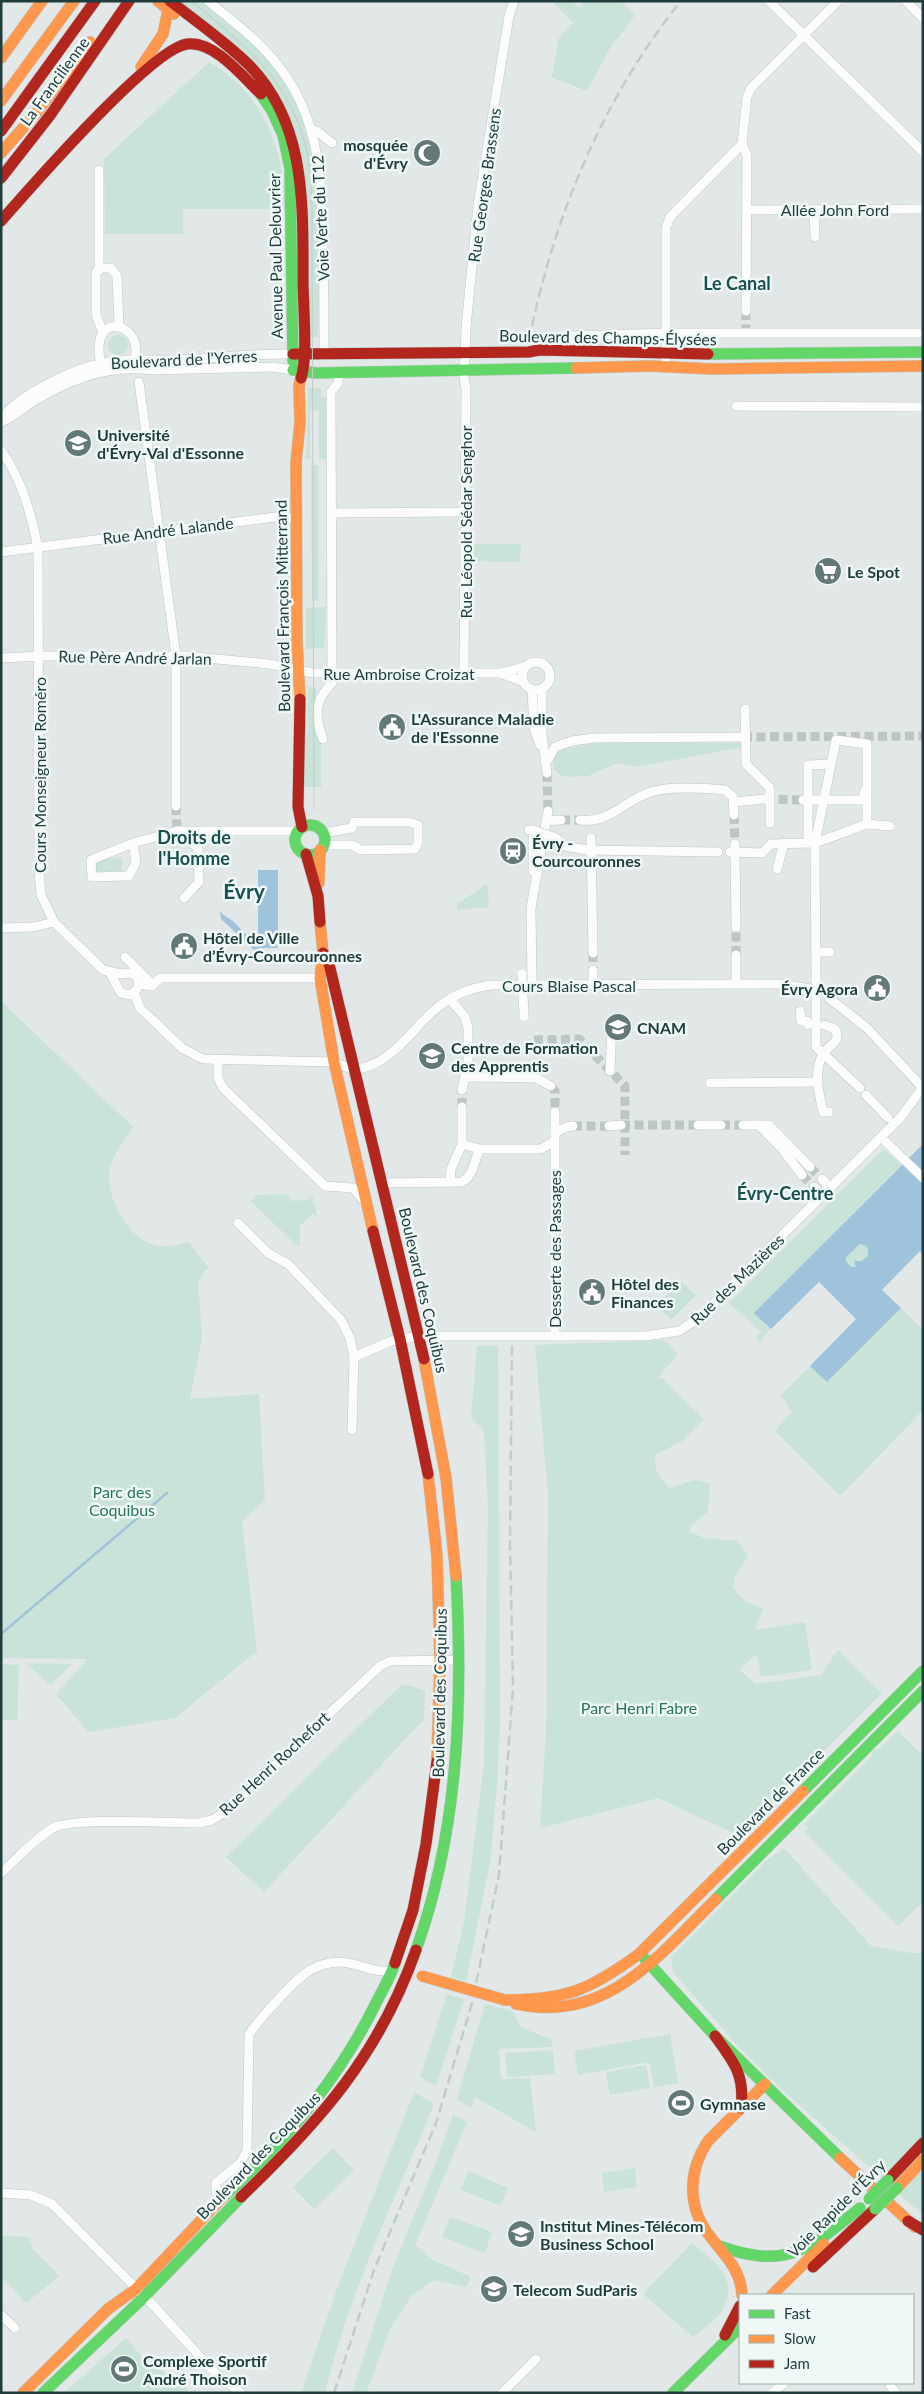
<svg xmlns="http://www.w3.org/2000/svg" width="924" height="2394" viewBox="0 0 924 2394" font-family="Lato,sans-serif">
	<style>
		.green { fill: #c9e3d8 }
		.water { fill: #9ec3db; fill-rule: evenodd }
		.lines { fill: none; stroke-linecap: round; stroke-linejoin: round }
		.stream { stroke: #9ec3db; stroke-width: 2.5 }
		.street-tunnel { stroke: #bbc6c5; stroke-width: 9; stroke-dasharray: 9 4.5; stroke-linecap: butt }
		.street-casing { stroke: #bfc5c4; stroke-width: 10 }
		.fast-casing { stroke: #bdc6c5; stroke-width: 12 }
		.slow-casing { stroke: #bdc6c5; stroke-width: 12 }
		.jam-casing { stroke: #bdc6c5; stroke-width: 12 }
		.street { stroke: #fbfcfb; stroke-width: 9 }
		.fast { stroke: #63d668; stroke-width: 11 }
		.slow { stroke: #ff974d; stroke-width: 11 }
		.jam { stroke: #b3261e; stroke-width: 11 }
		.tram { stroke: #c5caca; stroke-width: 1 }
		.rail { stroke: #c5caca; stroke-width: 2.5; stroke-dasharray: 10 5; stroke-linecap: butt }
		.street-bridge-casing { stroke: #bfc5c4; stroke-width: 10; stroke-linecap: butt }
		.fast-bridge-casing { stroke: #bdc6c5; stroke-width: 12; stroke-linecap: butt }
		.slow-bridge-casing { stroke: #bdc6c5; stroke-width: 12; stroke-linecap: butt }
		.street-bridge { stroke: #fbfcfb; stroke-width: 9 }
		.fast-bridge { stroke: #63d668; stroke-width: 11 }
		.slow-bridge { stroke: #ff974d; stroke-width: 11 }
		.labels { text-anchor: middle; dominant-baseline: central; stroke-width: 5; stroke-linejoin: round; paint-order: stroke }
		.street-label { font-size: 16px; fill: #1e3d3c; stroke: #eff8f6 }
		.poi-label { font-size: 16px; font-weight: bold; fill: #1e3d3c; stroke: #eff8f6; text-anchor: start }
		.park-label { font-size: 16px; fill: #25775a; stroke: #eff8f6 }
		.neighbourhood-label { font-size: 18px; font-weight: bold; fill: #195050; stroke: #eff8f6 }
		.district-label { font-size: 21px; font-weight: bold; fill: #195050; stroke: #eff8f6 }
	</style>
	<rect width="100%" height="100%" fill="#e2e8e7"/>
	<g class="green">
		<path d="M178,1C185,1 198,0 204,2C217,9 228,22 239,31C337,110 319,225 318,337H307L294,127Z"/>
		<path d="M552,1H572L579,8L585,1H620L635,15L610,48L587,91L552,77L559,38L573,23Z"/>
		<path d="M209,62C264,94 283,148 286,209H183V234H105L104,159Z"/>
		<circle cx="118" cy="345" r="10"/>
		<path d="M308,388H321V397H326V459H319V411L310,410V459H305L307,446Z"/>
		<path d="M311,465H318V601H312Z"/>
		<path d="M474,544H521L520,562L474,561Z"/>
		<path d="M326,607L324,648L306,649V608Z"/>
		<path d="M308,687H316V731L321,740V787H304L303,746L308,733Z"/>
		<path d="M597,743H742L741,747L638,767L618,763L588,776L568,777L560,775L554,769L553,758L563,749Z"/>
		<path d="M122,858V871L92,872V859Z"/>
		<path d="M487,884L489,907L458,910L457,904Z"/>
		<path d="M1,1001L133,1127C125,1140 114,1153 110,1167C103,1193 128,1240 155,1245C167,1248 178,1245 189,1242L208,1267L198,1280L202,1336L190,1399L259,1394L265,1500L242,1522L257,1651L175,1718L88,1732L56,1694L88,1659L1,1658Z"/>
		<path d="M883,1149L901,1165L755,1313L771,1329L760,1341L756,1337L761,1332L729,1303Z"/>
		<path d="M286,1194L292,1201L307,1200L311,1196L314,1198L311,1201L316,1206L317,1217L313,1213L300,1226V1246L295,1244L251,1201L256,1195Z"/>
		<path d="M860,1244L866,1246L868,1250V1256L858,1261L856,1267H851L846,1261V1257Z"/>
		<path d="M681,1281L696,1295L671,1320L657,1306Z"/>
		<path d="M901,1308L923,1330V1410L840,1496L775,1431L792,1412L781,1395L810,1366L827,1382Z"/>
		<path d="M663,1340L678,1354L655,1381L661,1377L704,1419L682,1441L655,1455L656,1470L669,1488L695,1480L710,1483L708,1512L693,1524L689,1531L704,1538L738,1541L748,1557L735,1576L733,1588L745,1601L763,1609L755,1630L805,1622L812,1670L761,1677L757,1654L739,1670L756,1684L821,1675L838,1650L882,1693L739,1836L658,1798L540,1828L546,1733L548,1494L535,1345Z"/>
		<path d="M477,1346H498L500,1723L497,1785L490,1863L466,1982L451,1977L464,1922L484,1764L488,1507L484,1430L471,1418Z"/>
		<path d="M26,1663L72,1664L50,1685Z"/>
		<path d="M1,1664L19,1665L17,1720H1Z"/>
		<path d="M402,1684L425,1690L424,1719L264,1892L226,1857Z"/>
		<path d="M898,1731L923,1756V1902L898,1926L804,1831L808,1828L804,1824L871,1757L873,1750L880,1748Z"/>
		<path d="M784,1848L871,1946L911,1953H923V2215L779,2087L736,2044L673,1972L671,1957L766,1861Z"/>
		<path d="M447,1994L464,1999L436,2086L420,2077Z"/>
		<path d="M485,2004L512,2011L522,2028L551,2039L553,2047L499,2049L501,2079L530,2078L536,2132L475,2097L471,2108L457,2099Z"/>
		<path d="M670,2034L678,2083L654,2087L649,2062L578,2075L574,2051Z"/>
		<path d="M553,2050L555,2074L507,2077L505,2053Z"/>
		<path d="M646,2065L650,2088L610,2095L606,2072Z"/>
		<path d="M414,2092L434,2104C395,2199 349,2292 325,2393H301L338,2286Z"/>
		<path d="M453,2114L467,2122L415,2245L433,2260L471,2277L466,2287L434,2280L412,2295L391,2327L366,2393H352L394,2264L435,2165Z"/>
		<path d="M333,2148L354,2170L314,2209L293,2187Z"/>
		<path d="M635,2168L637,2187L604,2192L602,2173Z"/>
		<path d="M468,2171L508,2188L501,2206L461,2190Z"/>
		<path d="M450,2217L492,2232L485,2253L442,2237Z"/>
		<path d="M1,2236L28,2237L33,2249L59,2276L26,2303L1,2277Z"/>
		<path d="M692,2243C714,2261 741,2279 722,2310C717,2320 702,2329 693,2337L643,2294Z"/>
		<path d="M126,2338L146,2362L187,2384L186,2393H64Z"/>
	</g>
	<g class="water">
		<rect x="258" y="870" width="20" height="78"/>
		<path d="M220,911C224,917 231,918 236,924C248,937 259,949 272,962L270,964C253,950 238,934 221,919Z"/>
		<path d="M923,1144V1254L920,1251L882,1290L901,1308L827,1382L810,1366L856,1319L819,1282L771,1329L754,1313ZM860,1244L866,1246L868,1250V1256L861,1261H854L856,1267H851L846,1261V1257Z"/>
	</g>
	<g class="lines">
		<path class="stream" d="M1,1634L167,1493"/>
		<g class="street-tunnel">
			<path d="M746,311V328"/>
			<path d="M743,737L923,736"/>
			<path d="M547,773L548,811"/>
			<path d="M765,799L803,800"/>
			<path d="M176,806L177,831"/>
			<path d="M734,815L735,844"/>
			<path d="M561,820H580"/>
			<path d="M593,953V970"/>
			<path d="M736,955V927"/>
			<path d="M534,1040L579,1039L625,1086V1155"/>
			<path d="M551,1086L555,1091V1112"/>
			<path d="M462,1107V1090"/>
			<path d="M621,1125H698"/>
			<path d="M721,1125H743"/>
			<path d="M573,1126H609"/>
			<path d="M810,1167L822,1179"/>
			<path d="M802,1175L814,1187"/>
		</g>
		<g class="street-casing">
			<g id="street">
				<path d="M208,1C234,22 260,41 280,68C321,122 321,180 323,245C324,282 324,318 324,355"/>
				<path d="M769,1L923,152"/>
				<path d="M906,1L923,18"/>
				<path d="M311,130L317,131L332,143"/>
				<path d="M742,144L747,155L746,311"/>
				<path d="M814,209L815,237"/>
				<path d="M747,210L923,209"/>
				<path d="M99,270V170"/>
				<path d="M103,333L96,315V272L102,268H111L117,276L119,326"/>
				<path d="M566,350L571,336L667,333H923"/>
				<path d="M666,358V228L670,217L742,144L747,97L751,88L838,1"/>
				<path d="M101,364C87,306 150,323 133,364"/>
				<path d="M139,382L176,656V806"/>
				<path d="M736,406L923,407"/>
				<path d="M1,420C16,395 74,369 103,363C127,358 151,361 175,360C214,359 254,353 293,354"/>
				<path d="M1,422C14,417 23,408 34,401C68,380 110,364 151,370L273,367L293,370"/>
				<path d="M1,450C22,480 31,513 38,548L39,872L41,895L54,922L103,970L121,974L130,973C138,976 141,982 137,989L131,995L121,993L110,973"/>
				<path d="M332,513L465,512"/>
				<path d="M1,552L283,516L297,520"/>
				<path d="M1,658L43,656H185L269,664L313,673H500L525,667"/>
				<circle cx="536" cy="676" r="14"/>
				<path d="M500,673L524,682"/>
				<path d="M464,674L466,389L464,378L466,327L478,205L509,16L514,1"/>
				<path d="M532,689L534,728L540,745"/>
				<path d="M542,689V734L547,773"/>
				<path d="M745,709L746,764L770,788V823"/>
				<path d="M323,739C314,716 314,701 332,683L331,392L338,383L339,373"/>
				<path d="M546,763L555,747L572,741L594,738L743,737"/>
				<path d="M803,800H864V792"/>
				<path d="M734,802L765,799"/>
				<path d="M580,820C609,824 625,800 651,792C668,786 707,788 725,790L733,797L734,815"/>
				<path d="M547,821L561,820"/>
				<path d="M529,830H533V871"/>
				<path d="M177,831L198,848L199,882L184,898"/>
				<path d="M323,833L352,828L354,822H409L418,825V843L415,849L361,850L352,845H325"/>
				<path d="M556,838L565,846L587,850L718,852"/>
				<path d="M591,838L593,953"/>
				<path d="M133,843L136,862L129,876L92,877L91,860L133,843L177,831H298"/>
				<path d="M808,843V765L831,764"/>
				<path d="M813,843H815L816,981"/>
				<path d="M815,843L836,740L867,744V824L890,826"/>
				<path d="M815,843L867,824"/>
				<path d="M735,844L736,927"/>
				<path d="M730,852L762,853L771,844L810,843"/>
				<path d="M777,869L784,843"/>
				<path d="M1,928L34,927L54,922"/>
				<path d="M816,952H830"/>
				<path d="M736,955V984"/>
				<path d="M125,957L153,985"/>
				<path d="M593,970V984"/>
				<path d="M139,984L152,986L160,978H316"/>
				<path d="M532,984L531,908L548,811"/>
				<path d="M134,993L140,1008L182,1048L203,1059L334,1062C340,1064 350,1070 356,1069C392,1065 412,1028 438,1007C454,994 470,988 491,985L779,984L811,989"/>
				<path d="M829,998L867,1028L922,1087"/>
				<path d="M450,999L465,1017L468,1028V1063L462,1090"/>
				<path d="M816,1009V1047L860,1088"/>
				<path d="M800,1011L801,1021H807L808,1025"/>
				<path d="M824,1025L835,1029C842,1043 829,1044 823,1054C813,1072 819,1093 823,1112H829"/>
				<path d="M218,1060V1078L223,1088L325,1186L353,1188L362,1199"/>
				<path d="M610,1071L612,1023"/>
				<path d="M467,1077L536,1078L551,1086"/>
				<path d="M710,1083L817,1082"/>
				<path d="M866,1095L888,1118"/>
				<path d="M698,1125H721"/>
				<path d="M743,1125H769L810,1167"/>
				<path d="M759,1125L782,1149L802,1175"/>
				<path d="M609,1126L621,1125"/>
				<path d="M555,1133L566,1127L573,1126"/>
				<path d="M886,1142L923,1178"/>
				<path d="M462,1144L480,1149H541L554,1141"/>
				<path d="M822,1179L830,1187"/>
				<path d="M450,1182L451,1169L462,1144V1107"/>
				<path d="M382,1183L462,1182C473,1177 474,1160 480,1149"/>
				<path d="M814,1187L822,1195"/>
				<path d="M238,1223L268,1253L288,1264L341,1320L350,1338L354,1357L352,1430"/>
				<path d="M555,1336V1112"/>
				<path d="M354,1357L391,1341L418,1336H646L679,1331L700,1317L881,1137L901,1117L923,1087"/>
				<path d="M1,1873C18,1858 34,1839 53,1828C73,1817 171,1823 199,1823L212,1820L225,1812L380,1666L390,1661L459,1660"/>
				<path d="M1,2193L31,2195L52,2204L153,2305L215,2373L241,2393"/>
				<path d="M222,2198L216,2192V2183L240,2163L247,2151L249,2035C258,2020 292,1983 306,1973C315,1966 329,1962 339,1962C357,1962 370,1973 392,1971"/>
				<path d="M1,2315L15,2328"/>
				<path d="M890,2385L896,2393"/>
				<path d="M502,2393L536,2359"/>
				<path d="M772,2393L784,2383"/>
			</g>
		</g>
		<g class="fast-casing">
			<g id="fast">
				<path d="M256,87L272,111L283,135L290,168L293,361"/>
				<path d="M708,354L923,352"/>
				<path d="M293,370L316,373L576,368"/>
				<circle cx="310" cy="840" r="15"/>
				<path d="M803,1791L923,1671"/>
				<path d="M716,1899L923,1691"/>
				<path d="M416,1950C459,1830 463,1702 456,1576"/>
				<path d="M645,1959L715,2036L840,2158"/>
				<path d="M222,2198C285,2143 338,2080 375,2005C382,1991 390,1978 395,1963"/>
				<path d="M719,2246C787,2270 808,2250 860,2208"/>
				<path d="M43,2393L141,2300L241,2197"/>
				<path d="M673,2393L740,2327"/>
			</g>
		</g>
		<g class="slow-casing">
			<g id="slow">
				<path d="M158,1L174,14"/>
				<path d="M1,58L42,1"/>
				<path d="M141,67L163,34L170,1"/>
				<path d="M1,101L74,1"/>
				<path d="M1,153L37,112L90,42"/>
				<path d="M576,368L649,366L713,369L923,366"/>
				<path d="M300,699L297,642L296,462L300,423L299,385L301,378"/>
				<path d="M319,883L320,850"/>
				<path d="M320,922L323,953L320,978L334,1062L373,1231"/>
				<path d="M424,1359L446,1478L456,1576"/>
				<path d="M428,1474L437,1556L440,1659L437,1761"/>
				<path d="M505,2000C566,2000 590,1990 639,1954L803,1791"/>
				<path d="M516,2004C605,2024 659,1956 716,1899"/>
				<path d="M840,2158L915,2227"/>
				<path d="M897,2188L923,2160"/>
				<path d="M742,2295C741,2269 724,2255 709,2235C687,2206 688,2171 708,2141L765,2084"/>
				<path d="M772,2295L824,2244"/>
				<path d="M23,2393L108,2309L136,2289L222,2198"/>
			</g>
		</g>
		<g class="jam-casing">
			<g id="jam">
				<path d="M170,1C196,21 223,40 247,63C306,121 303,203 303,280C303,303 308,359 301,378"/>
				<path d="M1,131L95,1"/>
				<path d="M1,178L51,114L129,1"/>
				<path d="M1,221C30,188 151,49 187,44C214,40 244,78 261,94"/>
				<path d="M293,354L529,352L539,350L708,354"/>
				<path d="M300,699L298,807L302,827"/>
				<path d="M306,854L318,896L320,922"/>
				<path d="M323,953L329,964L424,1359"/>
				<path d="M373,1231L400,1339L428,1474"/>
				<path d="M395,1963L413,1910L426,1844L437,1761"/>
				<path d="M715,2036C734,2062 745,2075 741,2108"/>
				<path d="M888,2180L923,2143"/>
				<path d="M241,2197C320,2121 379,2055 416,1950"/>
				<path d="M908,2221L923,2230"/>
				<path d="M813,2267L875,2209"/>
				<path d="M725,2335L740,2306"/>
			</g>
		</g>
		<use href="#street" class="street"/>
		<use href="#fast" class="fast"/>
		<use href="#slow" class="slow"/>
		<use href="#jam" class="jam"/>
		<path class="tram" d="M191,1C246,45 293,83 308,156C313,184 312,214 312,243L314,809"/>
		<g class="rail">
			<path d="M529,341C553,219 602,99 681,1"/>
			<path d="M334,2393L374,2270L436,2123L471,2007L499,1875L513,1688L510,1543L512,1345"/>
		</g>
		<g class="street-bridge-casing">
			<g id="street-bridge">
				<path d="M533,830L556,838"/>
				<path d="M522,974L524,1016"/>
				<path d="M816,981V1009"/>
			</g>
		</g>
		<g class="fast-bridge-casing">
			<g id="fast-bridge">
				<path d="M869,2199L888,2180"/>
				<path d="M875,2209L897,2188"/>
			</g>
		</g>
		<g class="slow-bridge-casing">
			<path id="slow-bridge" d="M422,1976L505,2000"/>
		</g>
		<use href="#street-bridge" class="street-bridge"/>
		<use href="#fast-bridge" class="fast-bridge"/>
		<use href="#slow-bridge" class="slow-bridge"/>
	</g>
	<defs>
		<g id="mosque-disc" transform="scale(1.4375)"><circle r="9.5" fill="#637978" stroke="#eff8f6"/><path d="M3.5-4.9A6 6 0 1 0 3.5 4.9A5 5 0 1 1 3.5-4.9Z" fill="#fff"/></g>
		<g id="university-disc" transform="scale(1.4375)"><circle r="9.5" fill="#637978" stroke="#eff8f6"/><path d="M0-5L7-2L0 1L-7-2ZM-4 1L0 2.5L4 1V4Q0 6-4 4Z" fill="#fff"/></g>
		<g id="supermarket-disc" transform="scale(1.4375)"><circle r="9.5" fill="#637978" stroke="#eff8f6"/><path d="M-6-5.5h2.5l.6 2H6L4.5 2H-2.5L-4.4-4H-6ZM-1.5 3.2a1.3 1.3 0 1 0 .1 0ZM3 3.2a1.3 1.3 0 1 0 .1 0Z" fill="#fff"/></g>
		<g id="civic-disc" transform="scale(1.4375)"><circle r="9.5" fill="#637978" stroke="#eff8f6"/><path d="M-.6-6.5H3V-4.5H.6V-3L4-1V1h2V6H-6V1h2V-1L-.6-3ZM-1.2 2.5V6h2.4V2.5Z" fill="#fff"/></g>
		<g id="station-disc" transform="scale(1.4375)"><circle r="9.5" fill="#637978" stroke="#eff8f6"/><path d="M-3-6H3Q5-6 5-4V2Q5 4 3 4L4.5 6H3L1.5 4h-3L-3 6H-4.5L-3 4Q-5 4-5 2V-4Q-5-6-3-6ZM-3.5-4v3h7v-3ZM-3.5 1v1.5H-2V1ZM2 1v1.5H3.5V1Z" fill="#fff"/></g>
		<g id="stadium-disc" transform="scale(1.4375)"><circle r="9.5" fill="#637978" stroke="#eff8f6"/><path d="M0-5a6.5 5 0 1 0 0 10a6.5 5 0 1 0 0-10ZM-3.5-1.8h7v3.6h-7Z" fill="#fff"/></g>
	</defs>
	<g fill-rule="evenodd">
		<use href="#mosque-disc" x="427" y="153"/>
		<use href="#university-disc" x="78" y="443"/>
		<use href="#supermarket-disc" x="828" y="571"/>
		<use href="#civic-disc" x="392" y="727"/>
		<use href="#station-disc" x="513" y="851"/>
		<use href="#civic-disc" x="184" y="946"/>
		<use href="#civic-disc" x="877" y="988"/>
		<use href="#university-disc" x="618" y="1027"/>
		<use href="#university-disc" x="432" y="1056"/>
		<use href="#civic-disc" x="592" y="1292"/>
		<use href="#stadium-disc" x="681" y="2103"/>
		<use href="#university-disc" x="521" y="2234"/>
		<use href="#university-disc" x="494" y="2289"/>
		<use href="#stadium-disc" x="124" y="2369"/>
	</g>
	<g class="labels">
		<g class="street-label">
			<text transform="translate(54 81) rotate(-54)">La Francilienne</text>
			<text transform="translate(484 185) rotate(-82)">Rue Georges Brassens</text>
			<text x="835" y="209">Allée John Ford</text>
			<text transform="translate(320 218) rotate(-93)">Voie Verte du T12</text>
			<text transform="translate(275 256) rotate(-91)">Avenue Paul Delouvrier</text>
			<text transform="translate(608 337) rotate(1)">Boulevard des Champs-Élysées</text>
			<text transform="translate(184 359) rotate(-3)">Boulevard de l'Yerres</text>
			<text transform="translate(465 522) rotate(-90)">Rue Léopold Sédar Senghor</text>
			<text transform="translate(168 530) rotate(-7)">Rue André Lalande</text>
			<text transform="translate(282 606) rotate(-91)">Boulevard François Mitterrand</text>
			<text transform="translate(135 657) rotate(1)">Rue Père André Jarlan</text>
			<text x="399" y="673">Rue Ambroise Croizat</text>
			<text transform="translate(39 775) rotate(-90)">Cours Monseigneur Roméro</text>
			<text x="569" y="985">Cours Blaise Pascal</text>
			<text transform="translate(554 1249) rotate(-90)">Desserte des Passages</text>
			<text transform="translate(737 1279) rotate(-44)">Rue des Mazières</text>
			<text transform="translate(424 1290) rotate(77)">Boulevard des Coquibus</text>
			<text transform="translate(439 1693) rotate(-89)">Boulevard des Coquibus</text>
			<text transform="translate(274 1763) rotate(-43)">Rue Henri Rochefort</text>
			<text transform="translate(770 1801) rotate(-45)">Boulevard de France</text>
			<text transform="translate(258 2155) rotate(-46)">Boulevard des Coquibus</text>
			<text transform="translate(836 2208) rotate(-45)">Voie Rapide d'Évry</text>
		</g>
		<g class="poi-label">
			<text x="408" y="144" text-anchor="end">mosquée<tspan x="408" dy="18">d'Évry</tspan></text>
			<text x="97" y="434">Université<tspan x="97" dy="18">d'Évry-Val d'Essonne</tspan></text>
			<text x="847" y="571">Le Spot</text>
			<text x="411" y="718">L'Assurance Maladie<tspan x="411" dy="18">de l'Essonne</tspan></text>
			<text x="532" y="842">Évry -<tspan x="532" dy="18">Courcouronnes</tspan></text>
			<text x="203" y="937">Hôtel de Ville<tspan x="203" dy="18">d’Évry-Courcouronnes</tspan></text>
			<text x="858" y="988" text-anchor="end">Évry Agora</text>
			<text x="637" y="1027">CNAM</text>
			<text x="451" y="1047">Centre de Formation<tspan x="451" dy="18">des Apprentis</tspan></text>
			<text x="611" y="1283">Hôtel des<tspan x="611" dy="18">Finances</tspan></text>
			<text x="700" y="2103">Gymnase</text>
			<text x="540" y="2225">Institut Mines-Télécom<tspan x="540" dy="18">Business School</tspan></text>
			<text x="513" y="2289">Telecom SudParis</text>
			<text x="143" y="2360">Complexe Sportif<tspan x="143" dy="18">André Thoison</tspan></text>
		</g>
		<g class="park-label">
			<text x="122" y="1491">Parc des<tspan x="122" dy="18">Coquibus</tspan></text>
			<text x="639" y="1707">Parc Henri Fabre</text>
		</g>
		<g class="neighbourhood-label">
			<text x="737" y="283">Le Canal</text>
			<text x="194" y="837">Droits de<tspan x="194" dy="21">l'Homme</tspan></text>
			<text x="785" y="1193">Évry-Centre</text>
		</g>
		<g class="district-label">
			<text x="244" y="890">Évry</text>
		</g>
	</g>
	<rect width="924" height="2394" fill="none" stroke="#1e3d3c" stroke-width="5"/>
	<rect x="739" y="2294" width="175" height="90" fill="#eff8f6" stroke="#9badac"/>
	<rect x="749" y="2310" width="25" height="8" fill="#63d668" stroke="#9badac"/>
	<text x="784" y="2319" font-size="15" fill="#1e3d3c">Fast</text>
	<rect x="749" y="2335" width="25" height="8" fill="#ff974d" stroke="#9badac"/>
	<text x="784" y="2344" font-size="15" fill="#1e3d3c">Slow</text>
	<rect x="749" y="2360" width="25" height="8" fill="#b3261e" stroke="#9badac"/>
	<text x="784" y="2369" font-size="15" fill="#1e3d3c">Jam</text>
</svg>
